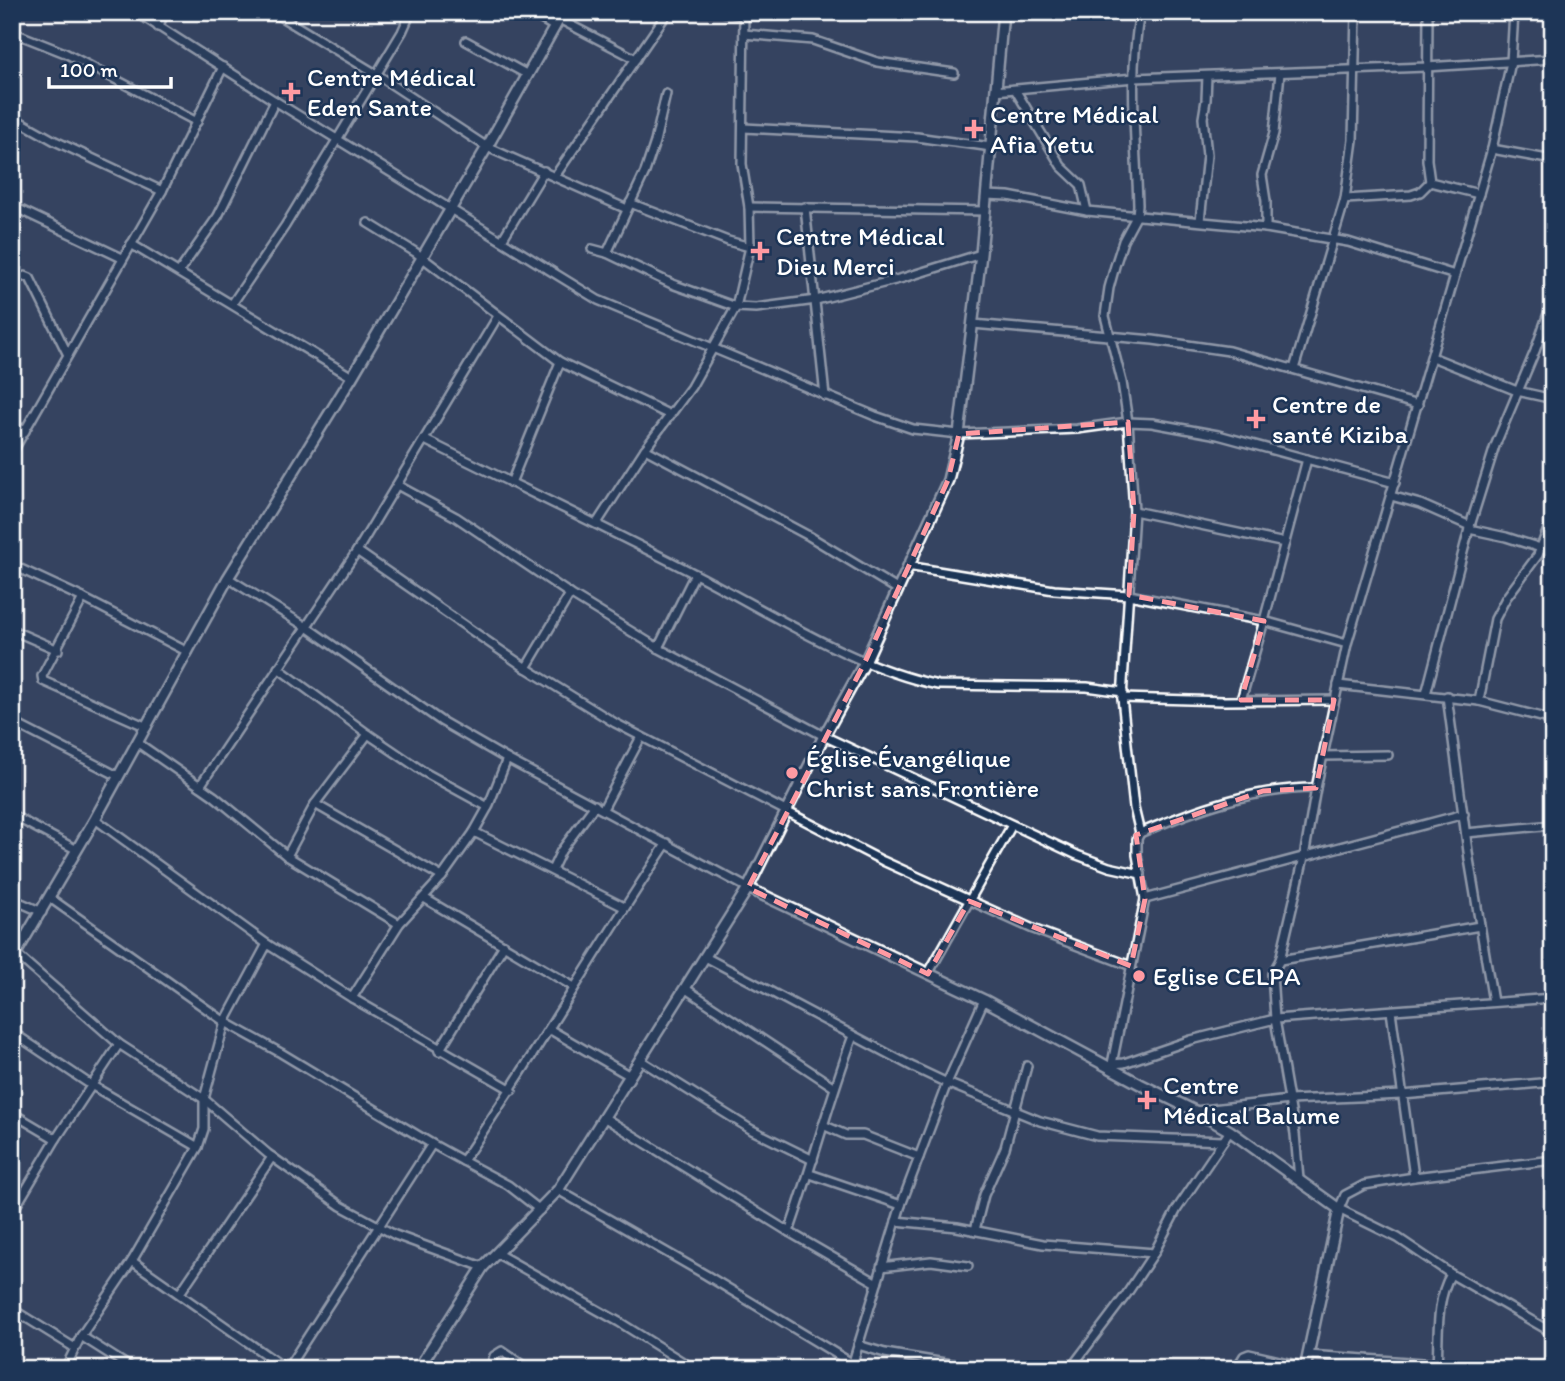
<svg xmlns="http://www.w3.org/2000/svg" width="1565" height="1381" viewBox="0 0 1565 1381" font-family="Itim,sans-serif">
	<style>
		.lines { fill: none; stroke-linecap: round; stroke-linejoin: round }
		.minor-casing { stroke: #fff; stroke-width: 12 }
		.tertiary-casing { stroke: #fff; stroke-width: 14 }
		.minor { stroke: #1d3557; stroke-width: 7 }
		.tertiary { stroke: #1d3557; stroke-width: 9 }
		.marked { fill: none; stroke: #ff9aa2; stroke-width: 5; stroke-dasharray: 14 9; stroke-linejoin: round }
		.poi-dot { fill: #ff9aa2; stroke: #1d3557; stroke-width: 2.5 }
		.labels { text-anchor: middle; dominant-baseline: central; stroke-width: 5; stroke-linejoin: round; paint-order: stroke }
		.poi-label { font-size: 26px; fill: #fff; stroke: #1d3557; text-anchor: start }
	</style>
	<rect width="100%" height="100%" fill="#354461"/>
	<filter id="ink" filterUnits="userSpaceOnUse"><feTurbulence type="fractalNoise" baseFrequency=".0143" numOctaves="2"/><feDisplacementMap in="SourceGraphic" scale="14" xChannelSelector="R" yChannelSelector="G"/><feConvolveMatrix kernelMatrix="1 2 1 2 8 2 1 2 1" color-interpolation-filters="sRGB"/></filter>
	<g filter="url(#ink)">
		<g class="lines">
			<g class="minor-casing">
				<g id="minor">
					<path d="M136,12L275,101L598,300L875,416L913,429L959,434L1077,429L1128,422L1152,423L1218,435L1395,483"/>
					<path d="M273,12L376,74L487,147L627,209"/>
					<path d="M529,12L555,27"/>
					<path d="M725,12L744,15"/>
					<path d="M1428,12L1427,160L1430,182L1479,194"/>
					<path d="M559,19L636,59"/>
					<path d="M158,27L165,12"/>
					<path d="M12,32L65,53L197,122"/>
					<path d="M744,34L813,40L877,62L954,73"/>
					<path d="M466,41L528,75"/>
					<path d="M995,91L1134,78L1426,67L1553,59"/>
					<path d="M1016,91L1061,166L1081,185L1087,211"/>
					<path d="M12,117L55,141L162,191"/>
					<path d="M744,128L917,137C942,141 966,143 990,147"/>
					<path d="M1492,149L1553,160"/>
					<path d="M555,176L668,12"/>
					<path d="M986,195L1008,196L1087,211L1266,228L1348,242L1455,275"/>
					<path d="M1345,199L1411,195L1420,192L1430,182"/>
					<path d="M630,203L728,241L750,247"/>
					<path d="M12,206L122,258"/>
					<path d="M749,207L985,211"/>
					<path d="M805,207L825,396"/>
					<path d="M1200,221L1207,155L1203,118L1206,100L1207,76"/>
					<path d="M368,223L415,252L560,362L670,415"/>
					<path d="M1266,228V201L1262,175L1274,133L1280,73"/>
					<path d="M502,240L544,171"/>
					<path d="M131,244L352,377"/>
					<path d="M592,249L607,253L672,284L736,307L756,308L816,300L903,278L981,254"/>
					<path d="M607,253L645,172L655,142L666,94"/>
					<path d="M179,272L218,216L275,101"/>
					<path d="M12,281L25,276L30,278L68,355"/>
					<path d="M232,304L285,226L402,32L411,12"/>
					<path d="M973,324L1153,340L1229,351L1418,405"/>
					<path d="M1432,357L1517,391L1553,399"/>
					<path d="M1294,369L1345,199L1353,140L1356,12"/>
					<path d="M12,424L25,431"/>
					<path d="M425,440C517,486 610,530 701,577C774,615 858,669 938,685L1087,687L1123,692"/>
					<path d="M645,449L809,536L897,589"/>
					<path d="M12,453L162,191L223,67"/>
					<path d="M511,483L560,362"/>
					<path d="M397,485L456,517L570,594L658,648L824,736L1077,855L1109,867L1141,874"/>
					<path d="M1391,496L1420,504L1470,526"/>
					<path d="M1134,511L1285,543"/>
					<path d="M597,523L645,449L691,387L736,307L750,247L749,207L742,164L744,12"/>
					<path d="M1469,529L1506,537L1553,552"/>
					<path d="M357,551L526,668L615,723L883,861L1033,929L1131,966"/>
					<path d="M12,565L83,598L188,652"/>
					<path d="M907,566L1054,590L1129,595L1264,621L1347,644"/>
					<path d="M228,578L305,626L441,721L507,759L748,888"/>
					<path d="M83,598L42,676L43,681L147,727"/>
					<path d="M12,630L58,650"/>
					<path d="M658,648L695,574"/>
					<path d="M278,668L368,734L424,772L488,807"/>
					<path d="M526,668L570,594"/>
					<path d="M1338,685L1479,701L1553,720"/>
					<path d="M1426,694L1469,529L1495,446L1535,351L1553,299"/>
					<path d="M1447,696L1469,859L1493,1002"/>
					<path d="M1122,698L1224,701L1334,700"/>
					<path d="M1241,700L1264,621L1307,459"/>
					<path d="M1479,701L1495,619L1506,598L1538,555L1553,516"/>
					<path d="M12,722L118,776"/>
					<path d="M138,743L214,796L287,856L399,924"/>
					<path d="M1323,756L1388,755"/>
					<path d="M200,786L357,551L498,316"/>
					<path d="M315,804L442,877"/>
					<path d="M603,809L641,737"/>
					<path d="M12,815L77,850"/>
					<path d="M95,819L267,944L352,998L512,1090"/>
					<path d="M1551,825L1553,837"/>
					<path d="M474,832L624,907"/>
					<path d="M1140,833C1196,809 1254,788 1316,788"/>
					<path d="M1466,833L1553,825"/>
					<path d="M287,856L315,804L368,734"/>
					<path d="M552,870L561,851L595,805"/>
					<path d="M50,898L225,1022L281,1053L432,1144"/>
					<path d="M424,898L574,987"/>
					<path d="M12,899L42,912"/>
					<path d="M1145,899L1464,814"/>
					<path d="M16,954L119,1044L204,1099L268,1154L341,1206L395,1235L483,1267"/>
					<path d="M707,958L913,1067L947,1083L1040,1121L1097,1136L1223,1141"/>
					<path d="M1280,960L1480,926"/>
					<path d="M928,974L1012,825"/>
					<path d="M686,989L834,1087"/>
					<path d="M352,998L399,924L442,877L474,832L488,807L507,759"/>
					<path d="M1391,1011L1414,1177"/>
					<path d="M549,1029L630,1076"/>
					<path d="M12,1032L91,1085L198,1147"/>
					<path d="M439,1051L504,945"/>
					<path d="M640,1060L752,1130L813,1160"/>
					<path d="M1112,1064L1124,1063L1191,1040L1275,1019L1553,998"/>
					<path d="M1111,1069L1145,899L1137,855V839L1140,833L1134,808L1122,698L1134,511L1128,422L1122,382L1105,316L1109,288L1115,266L1123,241L1137,215L1138,205C1136,141 1128,75 1140,12"/>
					<path d="M1195,1111L1289,1100L1402,1095L1553,1082"/>
					<path d="M12,1113L56,1139"/>
					<path d="M605,1118L789,1232L877,1283"/>
					<path d="M823,1125L846,1135H863L919,1157"/>
					<path d="M1553,1160L1414,1177L1364,1185L1345,1195L1339,1209L1398,1238L1451,1274L1553,1333"/>
					<path d="M463,1161L508,1185L540,1210"/>
					<path d="M810,1174L901,1205"/>
					<path d="M1299,1179L1295,1134L1275,1019L1272,974L1280,960L1304,857L1316,788L1347,644L1492,149L1511,62L1514,12"/>
					<path d="M558,1190L706,1275L853,1364"/>
					<path d="M12,1213L56,1139L119,1044"/>
					<path d="M896,1221L957,1227L1043,1244L1154,1253"/>
					<path d="M975,1230L984,1195L1005,1148L1027,1066"/>
					<path d="M789,1232C812,1167 829,1100 853,1036"/>
					<path d="M496,1253L619,1322L694,1369"/>
					<path d="M132,1261L286,1369"/>
					<path d="M881,1267L931,1261L968,1266"/>
					<path d="M180,1293L272,1157"/>
					<path d="M12,1309L75,1348"/>
					<path d="M81,1336L133,1369"/>
					<path d="M858,1345L885,1353L981,1369"/>
					<path d="M1308,1355L1437,1364"/>
					<path d="M1437,1368C1439,1336 1435,1301 1451,1274"/>
					<path d="M65,1369L81,1336L132,1261L198,1147L204,1129V1099L225,1022L267,944"/>
					<path d="M287,1369L432,1144L463,1161C534,1057 597,948 667,843"/>
					<path d="M490,1369L494,1356L502,1351L528,1369"/>
					<path d="M851,1369L901,1205L947,1083L984,1000"/>
					<path d="M1070,1369L1126,1295L1154,1253L1177,1209L1230,1131"/>
					<path d="M1236,1369L1244,1356L1249,1354L1305,1367"/>
				</g>
			</g>
			<g class="tertiary-casing">
				<g id="tertiary">
					<path d="M748,888L984,1000L1140,1084L1195,1111L1230,1131L1339,1209L1305,1369"/>
					<path d="M12,960L95,819L228,578L352,377L487,147L563,12"/>
					<path d="M418,1369L483,1267L558,1190L748,888L824,736L865,662L948,480L959,434L981,254L1003,12"/>
				</g>
			</g>
			<use href="#minor" class="minor"/>
			<use href="#tertiary" class="tertiary"/>
		</g>
	</g>
	<path d="M0 0H1565V1381H0ZM1128,422L1134,511L1129,595L1264,621L1241,700H1334L1316,788L1263,791L1136,835L1145,899L1131,966L969,901L928,974L748,888L865,662L948,480L959,434Z" fill="#354461" fill-opacity=".55" fill-rule="evenodd"/>
	<path class="marked" d="M1128,422L1134,511L1129,595L1264,621L1241,700H1334L1316,788L1263,791L1136,835L1145,899L1131,966L969,901L928,974L748,888L865,662L948,480L959,434Z"/>
	<g class="poi-dot">
		<path d="M287.5 81.5h7v7h7v7h-7v7h-7v-7h-7v-7h7z"/>
		<path d="M970.5 118.5h7v7h7v7h-7v7h-7v-7h-7v-7h7z"/>
		<path d="M756.5 240.5h7v7h7v7h-7v7h-7v-7h-7v-7h7z"/>
		<path d="M1252.5 408.5h7v7h7v7h-7v7h-7v-7h-7v-7h7z"/>
		<circle cx="792" cy="773" r="7"/>
		<circle cx="1139" cy="976" r="7"/>
		<path d="M1143.5 1089.5h7v7h7v7h-7v7h-7v-7h-7v-7h7z"/>
	</g>
	<g class="labels">
		<g class="poi-label">
			<text x="307" y="77">Centre Médical<tspan x="307" dy="30">Eden Sante</tspan></text>
			<text x="990" y="114">Centre Médical<tspan x="990" dy="30">Afia Yetu</tspan></text>
			<text x="776" y="236">Centre Médical<tspan x="776" dy="30">Dieu Merci</tspan></text>
			<text x="1272" y="404">Centre de<tspan x="1272" dy="30">santé Kiziba</tspan></text>
			<text x="806" y="758">Église Évangélique<tspan x="806" dy="30">Christ sans Frontière</tspan></text>
			<text x="1153" y="976">Eglise CELPA</text>
			<text x="1163" y="1085">Centre<tspan x="1163" dy="30">Médical Balume</tspan></text>
		</g>
	</g>
	<rect width="1565" height="1381" fill="none" stroke="#1d3557" stroke-width="42"/>
	<rect x="21" y="21" width="1523" height="1339" fill="none" stroke="#fff" stroke-width="2.5" filter="url(#ink)"/>
	<path d="M49 77v10h122v-10" fill="none" stroke="#ffffff" stroke-width="3.5"/>
	<text x="60" y="77" font-size="21" fill="#ffffff" stroke="#1d3557" stroke-width="5" paint-order="stroke">100 m</text>
</svg>
